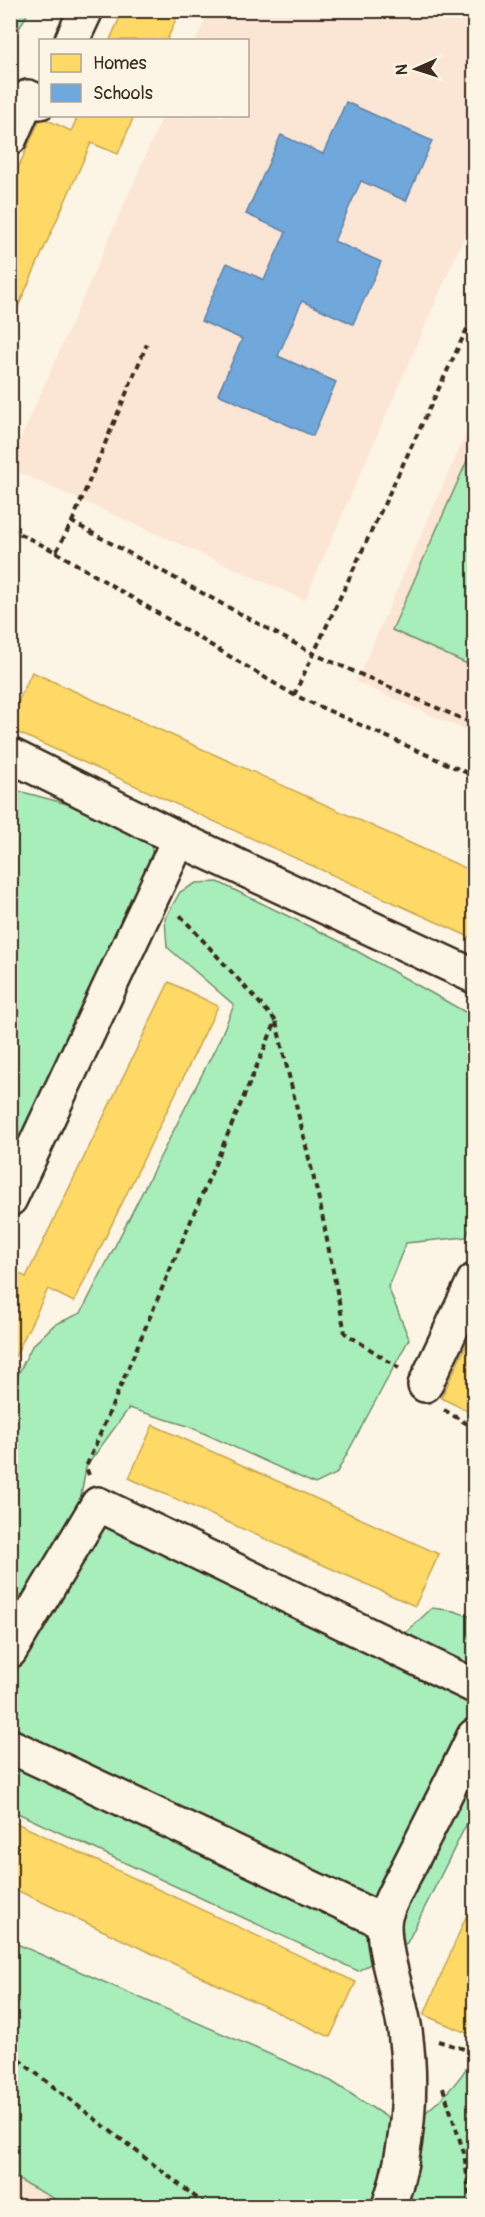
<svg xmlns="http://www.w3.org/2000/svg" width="485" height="2217" viewBox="0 0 485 2217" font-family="Pangolin,sans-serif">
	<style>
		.built { fill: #fbe5d4 }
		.green { fill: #a8eebb; stroke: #728c6c; stroke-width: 1.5 }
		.homes { fill: #ffd966; stroke: #c4a450; stroke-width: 1.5 }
		.schools { fill: #6fa8dc; stroke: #5f82a3; stroke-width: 1.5 }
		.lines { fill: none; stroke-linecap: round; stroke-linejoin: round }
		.minor-casing { stroke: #3b2a1e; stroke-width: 38 }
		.path { stroke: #3b2a1e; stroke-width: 4; stroke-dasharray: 6 4.5; stroke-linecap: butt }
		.minor { stroke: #fcf5e5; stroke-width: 33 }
	</style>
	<rect width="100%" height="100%" fill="#fcf5e5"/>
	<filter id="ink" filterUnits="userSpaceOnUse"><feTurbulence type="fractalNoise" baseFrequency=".0167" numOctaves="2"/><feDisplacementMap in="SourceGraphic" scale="12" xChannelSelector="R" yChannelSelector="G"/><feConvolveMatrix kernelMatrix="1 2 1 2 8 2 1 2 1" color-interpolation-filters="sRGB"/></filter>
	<g filter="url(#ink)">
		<g class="built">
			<path d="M209,11H474V214L305,600L11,469V461L163,116H248V40H196Z"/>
			<path d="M474,416V734L356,682Z"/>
			<path d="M11,2176L68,2206H11Z"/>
		</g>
		<g class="green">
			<path d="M11,10L29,11L11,43L10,11Z"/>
			<path d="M474,445V667L392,630Z"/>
			<path d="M11,789L79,807L151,845L155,867L11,1160Z"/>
			<path d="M218,882L339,941L474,1017V1220L466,1237L406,1243L388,1287L409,1339L336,1474L315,1484L188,1426L129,1408L86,1467L80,1501L113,1529L382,1655L432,1608L454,1611L474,1618V1809L407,1943L358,1971L11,1810L10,1391L32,1346L54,1325L81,1313L219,1041L234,1005L167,947L165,919L180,892L196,883Z"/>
			<path d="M10,1941L331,2081L405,2129C432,2108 460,2085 474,2054V2206H68L11,2176Z"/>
		</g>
		<g class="homes">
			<path d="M123,10H180L167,40H110Z"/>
			<path d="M78,116H134L118,154L91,143L10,325V186L41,117L71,131Z"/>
			<path d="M32,672L474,872V939L10,729V719Z"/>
			<path d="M169,982L218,1006L74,1302L48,1289L10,1367V1269L26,1277Z"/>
			<path d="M474,1329V1414L441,1398Z"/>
			<path d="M153,1425L439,1554L415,1606L129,1478Z"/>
			<path d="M10,1820L356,1982L330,2037L10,1887Z"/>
			<path d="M474,1898V2036L424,2015Z"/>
		</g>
		<path class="schools" d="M346,102L432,141L406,201L361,181L334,241L381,262L353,324L302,301L278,356L336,382L313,436L218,394L242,339L201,321L227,263L264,280L286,232L246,214L281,135L323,154Z"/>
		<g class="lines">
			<g class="minor-casing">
				<g id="minor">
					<path d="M72,40L86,10"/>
					<path d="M10,138L28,97L40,102"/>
					<path d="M10,755L179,839L474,976"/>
					<path d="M10,1199L179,839"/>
					<path d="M425,1385L474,1281"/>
					<path d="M10,1651L98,1504L474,1686"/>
					<path d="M10,1746L384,1922"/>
					<path d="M389,2206C408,2152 413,2089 405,2031C400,1996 384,1960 384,1924C384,1911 402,1879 409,1866C431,1823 453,1780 474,1736"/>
				</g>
			</g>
			<g class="path">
				<path d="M72,522L147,344"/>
				<path d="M10,529L56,552L72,522L314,654L474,724"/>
				<path d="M56,552L294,695L474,776"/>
				<path d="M294,695L474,314"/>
				<path d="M276,1022L320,1204L345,1333L399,1368"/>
				<path d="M444,1410L474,1428"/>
				<path d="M89,1475L86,1467L276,1021L179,914"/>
				<path d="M438,2041L474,2052"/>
				<path d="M10,2053L207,2206"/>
				<path d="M443,2088L464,2153L471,2206"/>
			</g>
			<use href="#minor" class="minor"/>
		</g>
	</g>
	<rect width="485" height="2217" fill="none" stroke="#fcf5e5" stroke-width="36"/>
	<rect x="18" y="18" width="449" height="2181" fill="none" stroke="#3b2a1e" stroke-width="2" filter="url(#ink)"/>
	<rect x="39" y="39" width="210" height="78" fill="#fcf5e5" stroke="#afa495" stroke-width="1.5"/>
	<rect x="51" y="54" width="30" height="18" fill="#ffd966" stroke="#afa495" stroke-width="1.5"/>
	<text x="93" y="69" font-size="18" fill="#3b2a1e">Homes</text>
	<rect x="51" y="84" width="30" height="18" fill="#6fa8dc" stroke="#afa495" stroke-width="1.5"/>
	<text x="93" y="99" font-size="18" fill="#3b2a1e">Schools</text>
	<g transform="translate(416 69) rotate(267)" stroke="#fcf5e5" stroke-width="4.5" paint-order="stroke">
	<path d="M0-4.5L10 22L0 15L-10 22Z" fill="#3b2a1e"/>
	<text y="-9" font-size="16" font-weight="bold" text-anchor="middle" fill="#3b2a1e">N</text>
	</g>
</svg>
